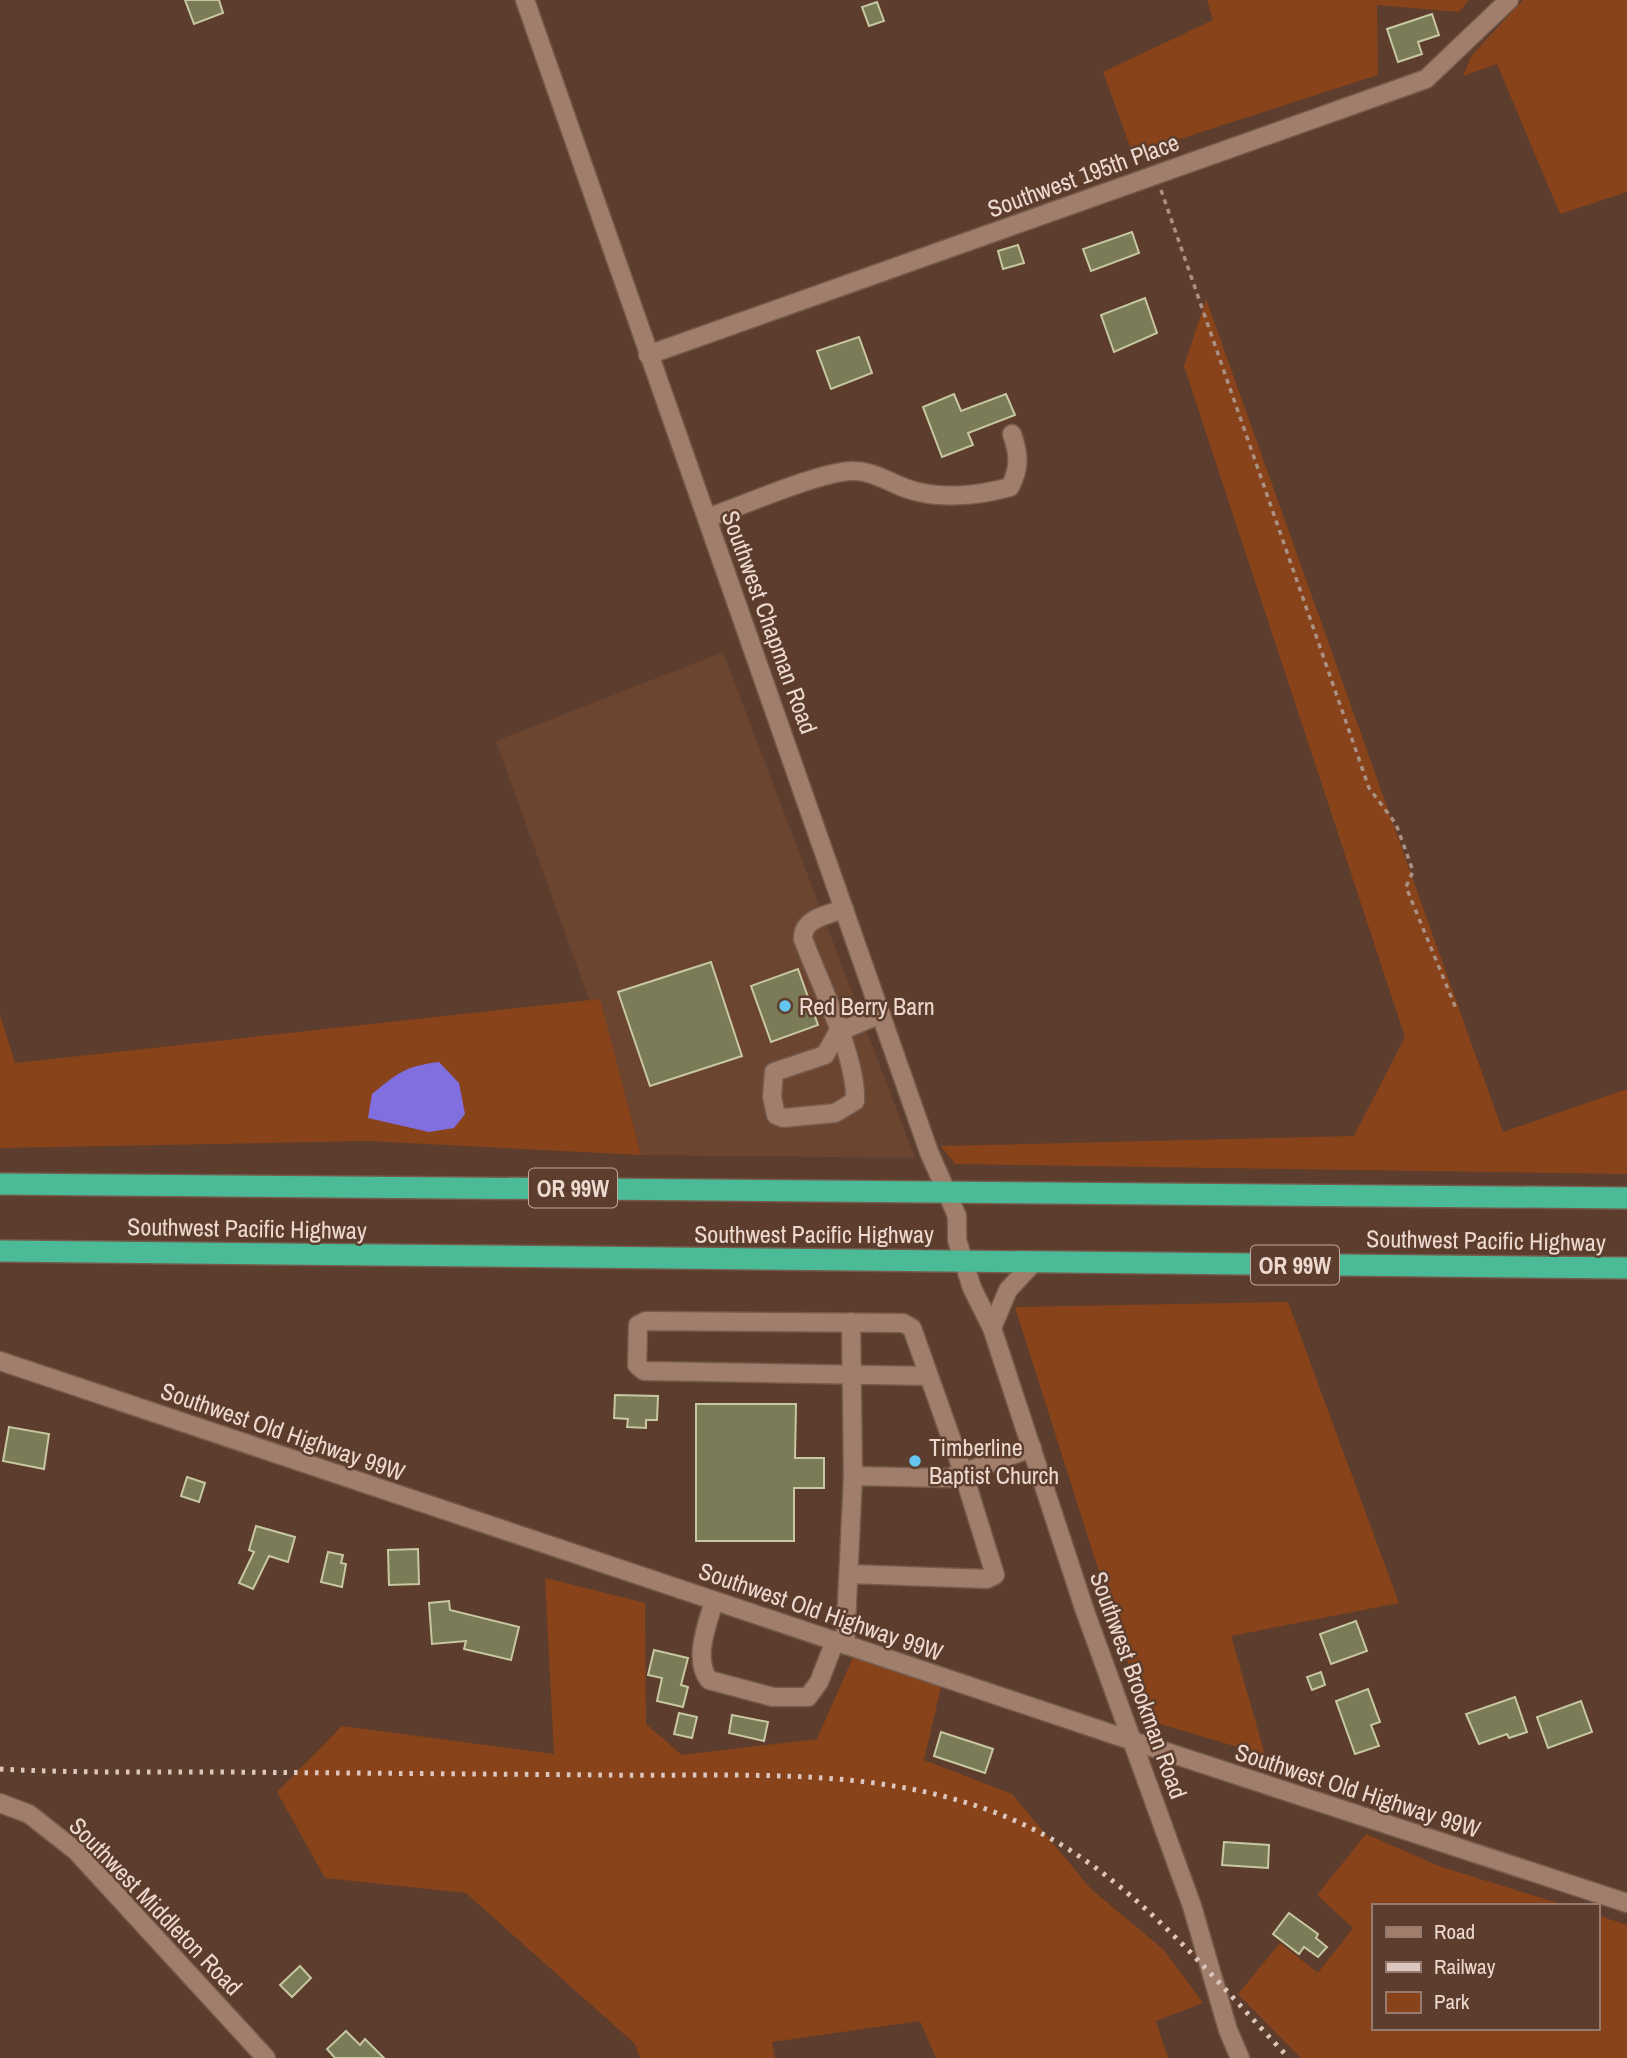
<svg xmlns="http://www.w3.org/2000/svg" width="1627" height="2058" viewBox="0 0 1627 2058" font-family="'Archivo Narrow',sans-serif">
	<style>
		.built { fill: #6c4531 }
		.green { fill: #88431a }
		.water { fill: #826fdf }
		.building { fill: #7b7b57; stroke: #c7c8a1; stroke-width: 2 }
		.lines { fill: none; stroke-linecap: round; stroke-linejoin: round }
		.minor-casing { stroke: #755a4c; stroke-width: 21 }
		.highway-casing { stroke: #755a4c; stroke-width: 24 }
		.path { stroke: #aa9184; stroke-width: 3.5; stroke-dasharray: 5 5; stroke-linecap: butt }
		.minor { stroke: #a17d6b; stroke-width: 18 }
		.highway { stroke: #4abb96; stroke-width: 21 }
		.rail { stroke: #dcc6bd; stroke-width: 5; stroke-dasharray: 3.5 7; stroke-linecap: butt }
		.poi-dot { fill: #64c5ee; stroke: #5d3d2d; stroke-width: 2.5 }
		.labels { text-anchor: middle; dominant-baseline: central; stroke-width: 5; stroke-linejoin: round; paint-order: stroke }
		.shield { fill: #5d3d2d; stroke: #c2aa9f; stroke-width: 2 }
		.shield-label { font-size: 23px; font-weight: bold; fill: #edd9d0 }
		.street-label { font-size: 24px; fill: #edd9d0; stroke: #5d3d2d }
		.poi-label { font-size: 24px; fill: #edd9d0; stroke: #5d3d2d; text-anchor: start }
	</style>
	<rect width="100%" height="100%" fill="#5d3d2d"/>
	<path class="built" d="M723,652L915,1158L641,1155L600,1000L590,1002L496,741Z"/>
	<g class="green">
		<path d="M1207,0H1469L1459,12L1377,5L1378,75L1133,154L1103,72L1213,20Z"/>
		<path d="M1523,0H1627V192L1560,214L1497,64L1463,76L1472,55Z"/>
		<path d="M1206,299L1503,1132L1627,1089V1174L955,1164L941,1146L1354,1136L1405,1037L1184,366Z"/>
		<path d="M600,999L641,1155L368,1141L0,1148V1015L15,1063Z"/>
		<path d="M1288,1302L1399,1603L1231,1636L1265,1755L1146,1720L1015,1307Z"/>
		<path d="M545,1578L645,1603L646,1724L682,1755L817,1739L854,1655L942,1683L924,1760L1012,1794L1091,1889L1164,1950L1203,2003L1156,2021L1168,2058H936L920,2021L772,2042L775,2058H640L635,2044L466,1893L325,1878L277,1792L342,1726L554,1754Z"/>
		<path d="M1366,1834L1439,1866L1567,1906H1373V2028H1597V1915L1627,1925V2058H1301L1238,1994L1280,1943L1318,1973L1353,1928L1317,1895Z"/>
	</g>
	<path class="water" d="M439,1062L459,1083L465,1114L454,1128L429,1132L368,1118L372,1094C398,1073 405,1066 439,1062Z"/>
	<g class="building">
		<path d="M185,0H219L223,13L194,24Z"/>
		<path d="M877,2L884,21L869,26L862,7Z"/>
		<path d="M1432,14L1439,35L1418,42L1422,54L1398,62L1387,29Z"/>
		<path d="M1132,232L1139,253L1091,271L1083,249Z"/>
		<path d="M1018,245L1024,263L1003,269L998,251Z"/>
		<path d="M1145,298L1157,333L1114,352L1101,315Z"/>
		<path d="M859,337L872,373L831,389L817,351Z"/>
		<path d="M954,394L961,411L1006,394L1015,415L968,433L973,445L942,457L923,407Z"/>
		<path d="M711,962L742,1056L650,1086L618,992Z"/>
		<path d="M798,969L818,1025L771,1042L751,986Z"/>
		<path d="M615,1395L658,1396L657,1420H646V1428L627,1427L628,1419L614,1418Z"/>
		<path d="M696,1404H796L795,1458H824V1488H794V1541H696Z"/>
		<path d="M9,1427L49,1434L44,1469L3,1461Z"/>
		<path d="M187,1477L205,1483L199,1502L181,1496Z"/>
		<path d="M256,1526L295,1537L288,1562L269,1556L253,1589L239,1583L254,1552L249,1550Z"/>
		<path d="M418,1549L419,1584L389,1585L388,1550Z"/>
		<path d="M328,1552L343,1555L341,1563L346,1564L342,1587L321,1582Z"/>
		<path d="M449,1601L450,1610L519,1627L511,1660L464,1649L466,1641L432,1644L429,1603Z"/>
		<path d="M1356,1621L1367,1651L1331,1664L1320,1634Z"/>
		<path d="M654,1650L688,1658L681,1685L688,1687L683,1707L657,1701L662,1678L648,1675Z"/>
		<path d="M1321,1672L1325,1685L1312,1690L1307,1677Z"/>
		<path d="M1368,1689L1380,1722L1371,1725L1379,1746L1355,1754L1336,1701Z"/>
		<path d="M1515,1697L1527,1732L1509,1738L1507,1734L1479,1744L1466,1714Z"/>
		<path d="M1581,1701L1592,1732L1548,1748L1537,1717Z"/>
		<path d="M679,1713L697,1717L692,1738L674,1734Z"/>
		<path d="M732,1715L768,1722L764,1741L729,1733Z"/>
		<path d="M941,1732L993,1749L985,1773L934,1756Z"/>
		<path d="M1224,1842L1269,1845L1268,1868L1222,1865Z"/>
		<path d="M1289,1913L1318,1934L1316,1938L1327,1947L1318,1957L1304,1947L1299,1954L1273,1934Z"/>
		<path d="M300,1966L311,1978L292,1997L280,1985Z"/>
		<path d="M346,2031L360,2045L365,2039L384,2058H335L327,2049Z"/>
	</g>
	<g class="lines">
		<g class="minor-casing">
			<g id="minor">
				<path d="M525,0L929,1152L957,1216V1240L972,1288L992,1328L1085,1611L1192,1906L1228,2030L1240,2058"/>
				<path d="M648,355L1426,79L1509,0"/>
				<path d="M707,518C739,507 826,469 854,471C872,471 889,482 905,488C937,500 978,496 1010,487C1020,468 1019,454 1012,434"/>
				<path d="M844,909C828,915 802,918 803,939C819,982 857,1057 855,1101L835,1113L783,1118L776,1115L772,1097L774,1072L825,1055L838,1032L881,1014"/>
				<path d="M851,1322L853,1476"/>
				<path d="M992,1328L1008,1290L1034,1262"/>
				<path d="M0,1361L1133,1741L1627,1903"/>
				<path d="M850,1574L987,1579L995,1575L963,1472L912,1328L903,1323L646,1321L638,1325L637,1365L644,1371L928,1376"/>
				<path d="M714,1601C707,1625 693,1659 709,1680L773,1697H808L819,1682L835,1641"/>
				<path d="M845,1645L853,1476L948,1478L1032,1448"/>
				<path d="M0,1803L29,1814L76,1851L266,2058"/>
			</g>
		</g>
		<g class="highway-casing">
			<g id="highway">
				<path d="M0,1184L1627,1198"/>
				<path d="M0,1251L1627,1268"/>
			</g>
		</g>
		<path class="path" d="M1161,190L1369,788L1396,824L1413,871L1406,887L1457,1011"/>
		<use href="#minor" class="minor"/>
		<use href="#highway" class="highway"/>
		<path class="rail" d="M0,1769C74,1773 149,1772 223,1772C351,1773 478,1774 606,1775C744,1777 889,1764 1018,1822C1128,1871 1208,1973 1289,2058"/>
	</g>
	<g class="poi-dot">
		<circle cx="785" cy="1006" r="7"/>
		<circle cx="915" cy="1461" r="7"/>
	</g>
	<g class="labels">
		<g class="shield">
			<rect x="529" y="1168.5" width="88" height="39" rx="5"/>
			<rect x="1251" y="1245.5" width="88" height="39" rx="5"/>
		</g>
		<g class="shield-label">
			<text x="573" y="1188">OR 99W</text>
			<text x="1295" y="1265">OR 99W</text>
		</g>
		<g class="street-label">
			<text transform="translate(1083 175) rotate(-20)">Southwest 195th Place</text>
			<text transform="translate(770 622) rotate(70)">Southwest Chapman Road</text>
			<text transform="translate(247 1228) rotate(1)">Southwest Pacific Highway</text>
			<text x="814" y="1234">Southwest Pacific Highway</text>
			<text transform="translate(1486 1240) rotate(1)">Southwest Pacific Highway</text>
			<text transform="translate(283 1431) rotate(19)">Southwest Old Highway 99W</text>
			<text transform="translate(821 1611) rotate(19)">Southwest Old Highway 99W</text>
			<text transform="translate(1139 1685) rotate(70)">Southwest Brookman Road</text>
			<text transform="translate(1358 1790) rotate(18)">Southwest Old Highway 99W</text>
			<text transform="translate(156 1906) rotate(46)">Southwest Middleton Road</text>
		</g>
		<g class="poi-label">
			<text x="799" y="1006">Red Berry Barn</text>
			<text x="929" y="1447">Timberline<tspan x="929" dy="28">Baptist Church</tspan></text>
		</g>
	</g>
	<rect x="1372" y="1904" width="228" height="126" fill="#5d3d2d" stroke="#977b6e" stroke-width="2"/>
	<rect x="1386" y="1927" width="35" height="10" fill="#a17d6b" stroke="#977b6e" stroke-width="2"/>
	<text x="1434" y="1939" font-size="21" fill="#edd9d0">Road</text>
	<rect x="1386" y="1962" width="35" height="10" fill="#dcc6bd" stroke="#977b6e" stroke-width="2"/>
	<text x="1434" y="1974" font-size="21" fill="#edd9d0">Railway</text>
	<rect x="1386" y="1992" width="35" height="21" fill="#88431a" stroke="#977b6e" stroke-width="2"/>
	<text x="1434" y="2009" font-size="21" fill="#edd9d0">Park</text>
</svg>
